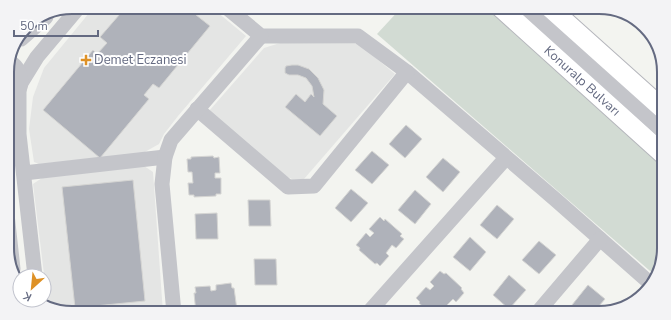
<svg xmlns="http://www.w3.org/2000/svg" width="671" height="320" viewBox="0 0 671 320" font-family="'Nunito Sans',sans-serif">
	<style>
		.built { fill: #e4e5e4 }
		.green { fill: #d2dbd3 }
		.building { fill: #afb2ba; stroke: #d5d5d3 }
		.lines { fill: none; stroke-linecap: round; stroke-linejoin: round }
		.major-casing { stroke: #b5b6bc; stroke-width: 21 }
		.minor { stroke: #c4c5ca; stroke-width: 15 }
		.major { stroke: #fff; stroke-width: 19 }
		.poi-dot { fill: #de9126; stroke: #fff; stroke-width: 1.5 }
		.labels { text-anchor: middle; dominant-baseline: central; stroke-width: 4; stroke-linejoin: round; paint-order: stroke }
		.poi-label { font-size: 13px; fill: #646a81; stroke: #fff; text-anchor: start }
		.street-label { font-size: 13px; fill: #646a81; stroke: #fff }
		.rim { fill: none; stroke: #646a81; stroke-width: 2 }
	</style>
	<rect width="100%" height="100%" fill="#f3f4f0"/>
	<g class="built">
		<path d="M94,7H211L246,36L178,116L164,134L159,144L143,153L39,164L34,162L29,129L33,97L44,68Z"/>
		<path d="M280,43L359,44L395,74L304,179H292L287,177L209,111L264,48Z"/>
		<path d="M144,166L153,172L163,313H72L48,307L33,184L42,178Z"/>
	</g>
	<path class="green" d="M402,7H485L664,167V248L657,277L377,34Z"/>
	<g class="building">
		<path d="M126,7H186L210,26L159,88L153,84L144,95L149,99L100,158L43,110L93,50L97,54L107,43L100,37Z"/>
		<path d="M292,65H298L309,69L318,78L324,90L323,104L337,116L320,136L285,107L296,94L305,102L311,94L314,97L312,86L306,78L298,75H289L285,73V68L286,66Z"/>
		<path d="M406,125L422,139L405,158L389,144Z"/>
		<path d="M372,151L389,165L372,184L355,170Z"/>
		<path d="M213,156L214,158L219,157L220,173H215V178H221V194H216V196L194,197V195H189L188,183H193L192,172H188L187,159H191V157Z"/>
		<path d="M443,158L460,172L443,192L426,177Z"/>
		<path d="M133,180L145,301L75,308L62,187Z"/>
		<path d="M351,189L368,203L351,222L335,208Z"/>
		<path d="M415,190L431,204L415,224L398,210Z"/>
		<path d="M248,200H270L271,226H249Z"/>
		<path d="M497,205L514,219L497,239L480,225Z"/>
		<path d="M217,213L218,239H196L195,214Z"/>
		<path d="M380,217L384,221L385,219L402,234L400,236L404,239L396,248L392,245L386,253L389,256L380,266L377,263L375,264L359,250L360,248L356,245L366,233L370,237L374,233L369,229Z"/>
		<path d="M470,237L486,252L470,271L453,257Z"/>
		<path d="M539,241L556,255L539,274L522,260Z"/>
		<path d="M254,259H276L277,285H255Z"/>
		<path d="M440,271L444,274L446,273L462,288L461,289L464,293L456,302L453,299L446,306L449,310L446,313H430L419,303L420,302L416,298L426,287L430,290L434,286L430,282Z"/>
		<path d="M509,275L526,290L509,309L493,295Z"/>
		<path d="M231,283L232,288H234L237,310H234V313H222V312L196,313L194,293H196L195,287L210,286L211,291L216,290V285Z"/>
		<path d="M588,285L605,299L593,313H581L572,305Z"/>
	</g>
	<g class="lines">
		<g class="major-casing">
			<g id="major">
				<path d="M500,7L664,155"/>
				<path d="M549,7L664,110"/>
			</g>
		</g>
		<g class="minor">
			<path d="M226,7L261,36H358L407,72L556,200L651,284"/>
			<path d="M524,7L664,132"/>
			<path d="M21,39L46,17"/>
			<path d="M21,83L37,57L79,7"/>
			<path d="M19,90V134L35,276"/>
			<path d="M7,100C25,94 25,71 10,62"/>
			<path d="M197,109L288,187L314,186L407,72"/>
			<path d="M24,173L165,157"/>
			<path d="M7,214L13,269"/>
			<path d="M37,300V301"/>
			<path d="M174,313L162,184L165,157L171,140L261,36"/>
			<path d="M368,313L506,158"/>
			<path d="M537,313L600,239"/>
		</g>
		<use href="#major" class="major"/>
	</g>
	<path class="poi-dot" d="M84 54h4v4h4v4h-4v4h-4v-4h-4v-4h4z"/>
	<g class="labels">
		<g class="poi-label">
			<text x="94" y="60">Demet Eczanesi</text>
		</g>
		<g class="street-label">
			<text transform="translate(582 81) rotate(42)">Konuralp Bulvarı</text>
		</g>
	</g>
	<path d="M0 0H671V320H0ZM72 14H599A58 58 0 0 1 657 72V248A58 58 0 0 1 599 306H72A58 58 0 0 1 14 248V72A58 58 0 0 1 72 14Z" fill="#f3f3f5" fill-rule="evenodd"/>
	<path class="rim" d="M72 14H599A58 58 0 0 1 657 72V248A58 58 0 0 1 599 306H72A58 58 0 0 1 14 248V72A58 58 0 0 1 72 14Z"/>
	<g transform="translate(32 288) rotate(207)"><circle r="19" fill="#ffffff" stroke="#c1c3cd"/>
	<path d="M0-3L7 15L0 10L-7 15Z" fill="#de9126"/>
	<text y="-6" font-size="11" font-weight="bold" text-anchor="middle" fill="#646a81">K</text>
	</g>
	<path d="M14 30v6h84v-6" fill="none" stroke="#646a81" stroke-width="2"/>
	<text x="20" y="30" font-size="12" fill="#646a81" stroke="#ffffff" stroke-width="3" paint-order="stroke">50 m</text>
</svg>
